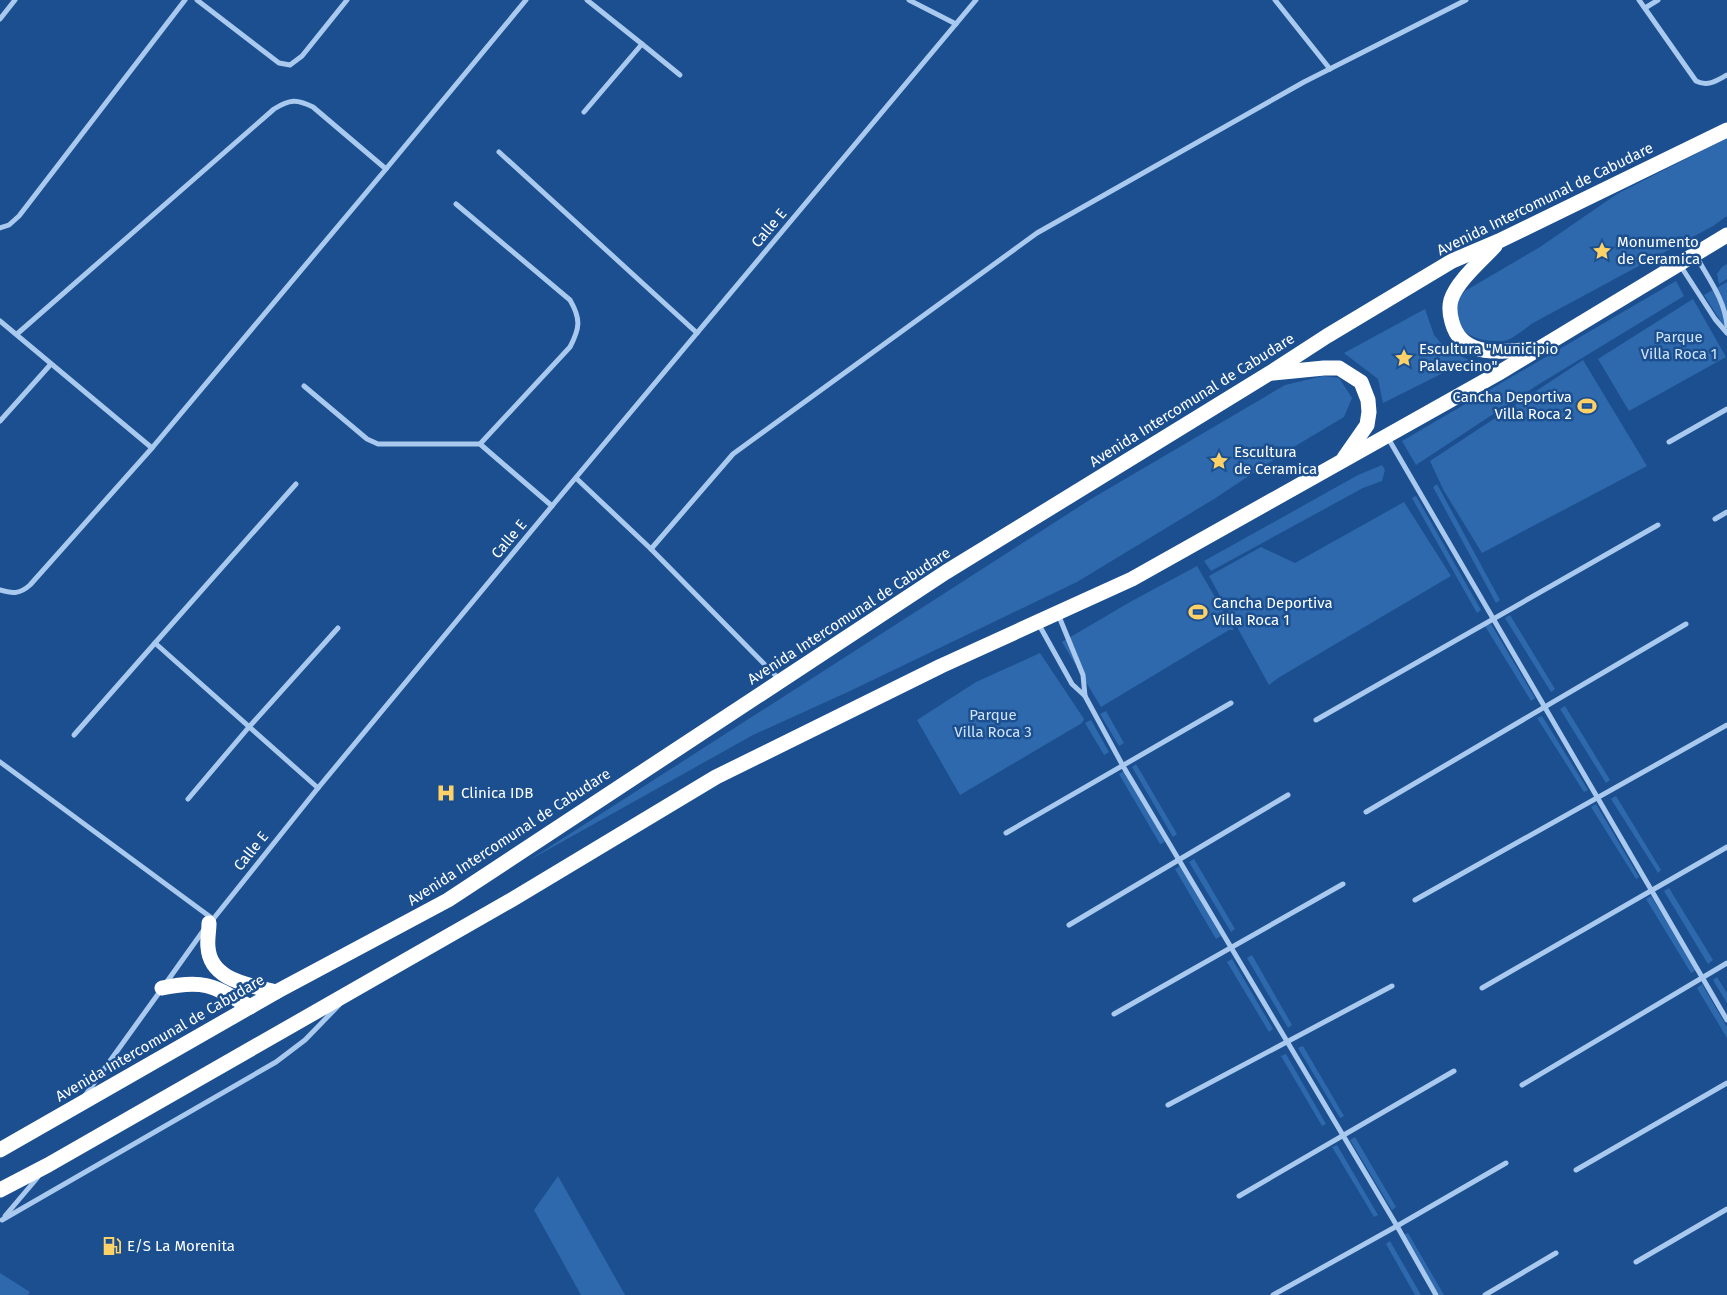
<svg xmlns="http://www.w3.org/2000/svg" width="1727" height="1295" viewBox="0 0 1727 1295" font-family="'Fira Sans',sans-serif">
	<style>
		.green { fill: #2e69ad }
		.lines { fill: none; stroke-linecap: round; stroke-linejoin: round }
		.street { stroke: #a9c9ee; stroke-width: 5 }
		.highway { stroke: #fff; stroke-width: 15 }
		.labels { text-anchor: middle; dominant-baseline: central; stroke-width: 5; stroke-linejoin: round; paint-order: stroke }
		.street-label { font-size: 15px; fill: #fff; stroke: #1b4f8f }
		.poi-label { font-size: 15px; fill: #fff; stroke: #1b4f8f; text-anchor: start }
		.park-label { font-size: 15px; fill: #cfe3fa; stroke: #1b4f8f }
	</style>
	<rect width="100%" height="100%" fill="#1b4f8f"/>
	<g class="green">
		<path d="M1727,138V216L1713,226L1533,323C1526,328 1511,340 1504,341C1500,342 1495,341 1492,341C1462,339 1442,317 1465,291L1540,247L1617,194Z"/>
		<path d="M1727,264V279L1719,284L1717,274L1722,267Z"/>
		<path d="M1676,281L1684,296L1536,386L1416,465L1402,441Z"/>
		<path d="M1727,282V331L1704,295Z"/>
		<path d="M1693,299L1726,357L1629,411L1598,359Z"/>
		<path d="M1425,309L1434,335L1447,350L1469,360L1383,403L1378,379L1344,353Z"/>
		<path d="M1583,360L1647,466L1482,553L1444,491L1430,461Z"/>
		<path d="M1323,376L1339,378L1352,398L1344,417L1287,451L1214,499L1077,582L850,691L753,735L526,862L1091,499L1285,385Z"/>
		<path d="M1382,465L1385,470L1382,481L1363,488L1211,571L1204,561L1358,475Z"/>
		<path d="M1437,484L1500,600L1496,603L1433,487Z"/>
		<path d="M1416,496L1481,610L1477,613L1412,498Z"/>
		<path d="M1404,502L1451,576L1278,678L1269,685L1209,576L1261,547L1295,563Z"/>
		<path d="M1197,566L1234,630H1229L1101,707L1062,642L1130,602Z"/>
		<path d="M1510,615L1555,689L1551,692L1505,618Z"/>
		<path d="M1491,624L1535,698L1531,701L1485,626Z"/>
		<path d="M1040,653L1084,719L1082,723L960,795L917,720L976,682Z"/>
		<path d="M1565,706L1610,780L1606,783L1560,709Z"/>
		<path d="M1106,711L1124,743L1119,746L1100,714Z"/>
		<path d="M1542,716L1588,790L1584,792L1537,718Z"/>
		<path d="M1091,720L1109,752L1104,755L1085,723Z"/>
		<path d="M1136,764L1177,834L1173,837L1132,767Z"/>
		<path d="M1124,771L1165,842L1160,844L1119,774Z"/>
		<path d="M1616,796L1661,870L1658,873L1611,799Z"/>
		<path d="M1596,804L1639,877L1636,879L1591,807Z"/>
		<path d="M1194,859L1235,929L1231,932L1189,862Z"/>
		<path d="M1180,866L1221,936L1216,939L1175,869Z"/>
		<path d="M1669,888L1713,960L1708,964L1664,891Z"/>
		<path d="M1651,896L1696,970L1691,973L1646,899Z"/>
		<path d="M1252,955L1292,1025L1288,1028L1247,958Z"/>
		<path d="M1232,959L1273,1029L1269,1032L1227,962Z"/>
		<path d="M1717,977L1727,993V1003L1713,980Z"/>
		<path d="M1702,984L1727,1027V1038L1697,988Z"/>
		<path d="M1303,1046L1344,1116L1340,1118L1298,1048Z"/>
		<path d="M1286,1054L1326,1124L1322,1126L1281,1056Z"/>
		<path d="M1355,1137L1396,1207L1392,1210L1350,1140Z"/>
		<path d="M1337,1145L1378,1215L1374,1217L1332,1147Z"/>
		<path d="M558,1176L625,1295H581L534,1210Z"/>
		<path d="M1408,1233L1444,1295H1439L1403,1235Z"/>
		<path d="M1390,1241L1421,1295H1415L1386,1244Z"/>
		<path d="M0,1273L30,1292L28,1295H0Z"/>
	</g>
	<g class="lines">
		<g class="street">
			<path d="M197,0L279,63L290,65L302,56L347,0"/>
			<path d="M909,0L956,24"/>
			<path d="M1275,0L1330,69"/>
			<path d="M1639,0L1696,81C1708,87 1716,81 1727,75"/>
			<path d="M1645,8L1658,0"/>
			<path d="M0,19L15,0"/>
			<path d="M642,44L680,75"/>
			<path d="M584,112L642,44L587,0"/>
			<path d="M499,152L697,333"/>
			<path d="M456,204L570,300C581,319 580,328 570,347L480,444"/>
			<path d="M0,228L9,225L19,216L185,0"/>
			<path d="M1696,256C1708,278 1725,300 1727,326"/>
			<path d="M1680,265L1715,319L1727,333"/>
			<path d="M0,321L152,448"/>
			<path d="M17,334L274,109C290,99 297,99 313,107L386,169"/>
			<path d="M304,386L367,439L378,444H480L552,506"/>
			<path d="M0,421L51,364"/>
			<path d="M1388,438L1727,1020"/>
			<path d="M1669,442L1727,409"/>
			<path d="M576,478L651,549L779,679"/>
			<path d="M296,484L155,643L318,788"/>
			<path d="M1715,519L1727,512"/>
			<path d="M651,549L733,454L1037,233L1304,82L1466,0"/>
			<path d="M0,590C13,594 20,594 30,585L152,448L386,169L526,0"/>
			<path d="M1058,614L1083,675L1085,696"/>
			<path d="M1038,623L1072,684L1085,696L1123,766L1397,1226L1436,1295"/>
			<path d="M1316,720L1658,525"/>
			<path d="M74,735L155,643"/>
			<path d="M0,762L213,919"/>
			<path d="M188,799L249,727L338,628"/>
			<path d="M1366,812L1686,624"/>
			<path d="M1006,833L1231,703"/>
			<path d="M1415,900L1727,725"/>
			<path d="M210,923L318,788L552,506L976,0"/>
			<path d="M1069,925L1288,795"/>
			<path d="M166,983L203,931"/>
			<path d="M1482,988L1727,847"/>
			<path d="M1114,1014L1343,884"/>
			<path d="M1522,1085L1727,963"/>
			<path d="M84,1097L161,990"/>
			<path d="M1168,1105L1392,986"/>
			<path d="M1576,1170L1727,1083"/>
			<path d="M1239,1196L1454,1071"/>
			<path d="M5,1216L38,1177"/>
			<path d="M2,1220L276,1062L305,1040L339,1005"/>
			<path d="M1636,1262L1727,1209"/>
			<path d="M1273,1295L1397,1226L1506,1163"/>
			<path d="M1485,1295L1556,1253"/>
		</g>
		<g class="highway">
			<path d="M1495,246C1482,260 1457,281 1451,300C1449,307 1450,315 1452,322C1462,360 1505,351 1535,349"/>
			<path d="M1273,373L1324,368H1339L1361,382L1368,400L1369,412L1367,425L1344,458"/>
			<path d="M209,923C209,931 207,940 208,947C210,981 251,985 276,992"/>
			<path d="M162,988C205,979 214,986 250,1007"/>
			<path d="M0,1150L276,992L448,900L946,572L1270,373L1327,336L1452,261L1499,241L1727,130"/>
			<path d="M0,1190L48,1165L513,899L716,777L941,666L1132,579L1497,374L1727,235"/>
		</g>
	</g>
	<defs>
		<g id="sight-bare" transform="scale(1.5)"><path d="M0-6L1.8-2.2L6-1.7L2.9 1.2L3.7 5.4L0 3.3L-3.7 5.4L-2.9 1.2L-6-1.7L-1.8-2.2Z" fill="#ffd166" stroke="#1b4f8f" stroke-width="2.5" paint-order="stroke"/></g>
		<g id="stadium-bare" transform="scale(1.5)"><path d="M0-5a6.5 5 0 1 0 0 10a6.5 5 0 1 0 0-10ZM-3.5-1.8h7v3.6h-7Z" fill="#ffd166" stroke="#1b4f8f" stroke-width="2.5" paint-order="stroke"/></g>
		<g id="hospital-bare" transform="scale(1.5)"><path d="M-5-5h3v3.5h4V-5h3V5h-3V1.5h-4V5h-3Z" fill="#ffd166" stroke="#1b4f8f" stroke-width="2.5" paint-order="stroke"/></g>
		<g id="fuel-bare" transform="scale(1.5)"><path d="M-5.5-6h7V0h2V4h1.3V-2.5L3-4.5l.8-.8L6-3V5H2.5V1h-1V6h-7ZM-4.2-4.7v3.2H.2V-4.7Z" fill="#ffd166" stroke="#1b4f8f" stroke-width="2.5" paint-order="stroke"/></g>
	</defs>
	<g fill-rule="evenodd">
		<use href="#sight-bare" x="1602" y="251"/>
		<use href="#sight-bare" x="1404" y="358"/>
		<use href="#stadium-bare" x="1587" y="406"/>
		<use href="#sight-bare" x="1219" y="461"/>
		<use href="#stadium-bare" x="1198" y="612"/>
		<use href="#hospital-bare" x="446" y="793"/>
		<use href="#fuel-bare" x="112" y="1246"/>
	</g>
	<g class="labels">
		<g class="street-label">
			<text transform="translate(1545 199) rotate(-26)">Avenida Intercomunal de Cabudare</text>
			<text transform="translate(769 228) rotate(-50)">Calle E</text>
			<text transform="translate(1192 400) rotate(-32)">Avenida Intercomunal de Cabudare</text>
			<text transform="translate(509 539) rotate(-50)">Calle E</text>
			<text transform="translate(849 616) rotate(-33)">Avenida Intercomunal de Cabudare</text>
			<text transform="translate(509 837) rotate(-33)">Avenida Intercomunal de Cabudare</text>
			<text transform="translate(251 851) rotate(-51)">Calle E</text>
			<text transform="translate(160 1038) rotate(-30)">Avenida Intercomunal de Cabudare</text>
		</g>
		<g class="poi-label">
			<text x="1617" y="242">Monumento<tspan x="1617" dy="17">de Ceramica</tspan></text>
			<text x="1419" y="349">Escultura "Municipio<tspan x="1419" dy="17">Palavecino"</tspan></text>
			<text x="1572" y="397" text-anchor="end">Cancha Deportiva<tspan x="1572" dy="17">Villa Roca 2</tspan></text>
			<text x="1234" y="452">Escultura<tspan x="1234" dy="17">de Ceramica</tspan></text>
			<text x="1213" y="603">Cancha Deportiva<tspan x="1213" dy="17">Villa Roca 1</tspan></text>
			<text x="461" y="793">Clinica IDB</text>
			<text x="127" y="1246">E/S La Morenita</text>
		</g>
		<g class="park-label">
			<text x="1679" y="337">Parque<tspan x="1679" dy="17">Villa Roca 1</tspan></text>
			<text x="993" y="715">Parque<tspan x="993" dy="17">Villa Roca 3</tspan></text>
		</g>
	</g>
</svg>
